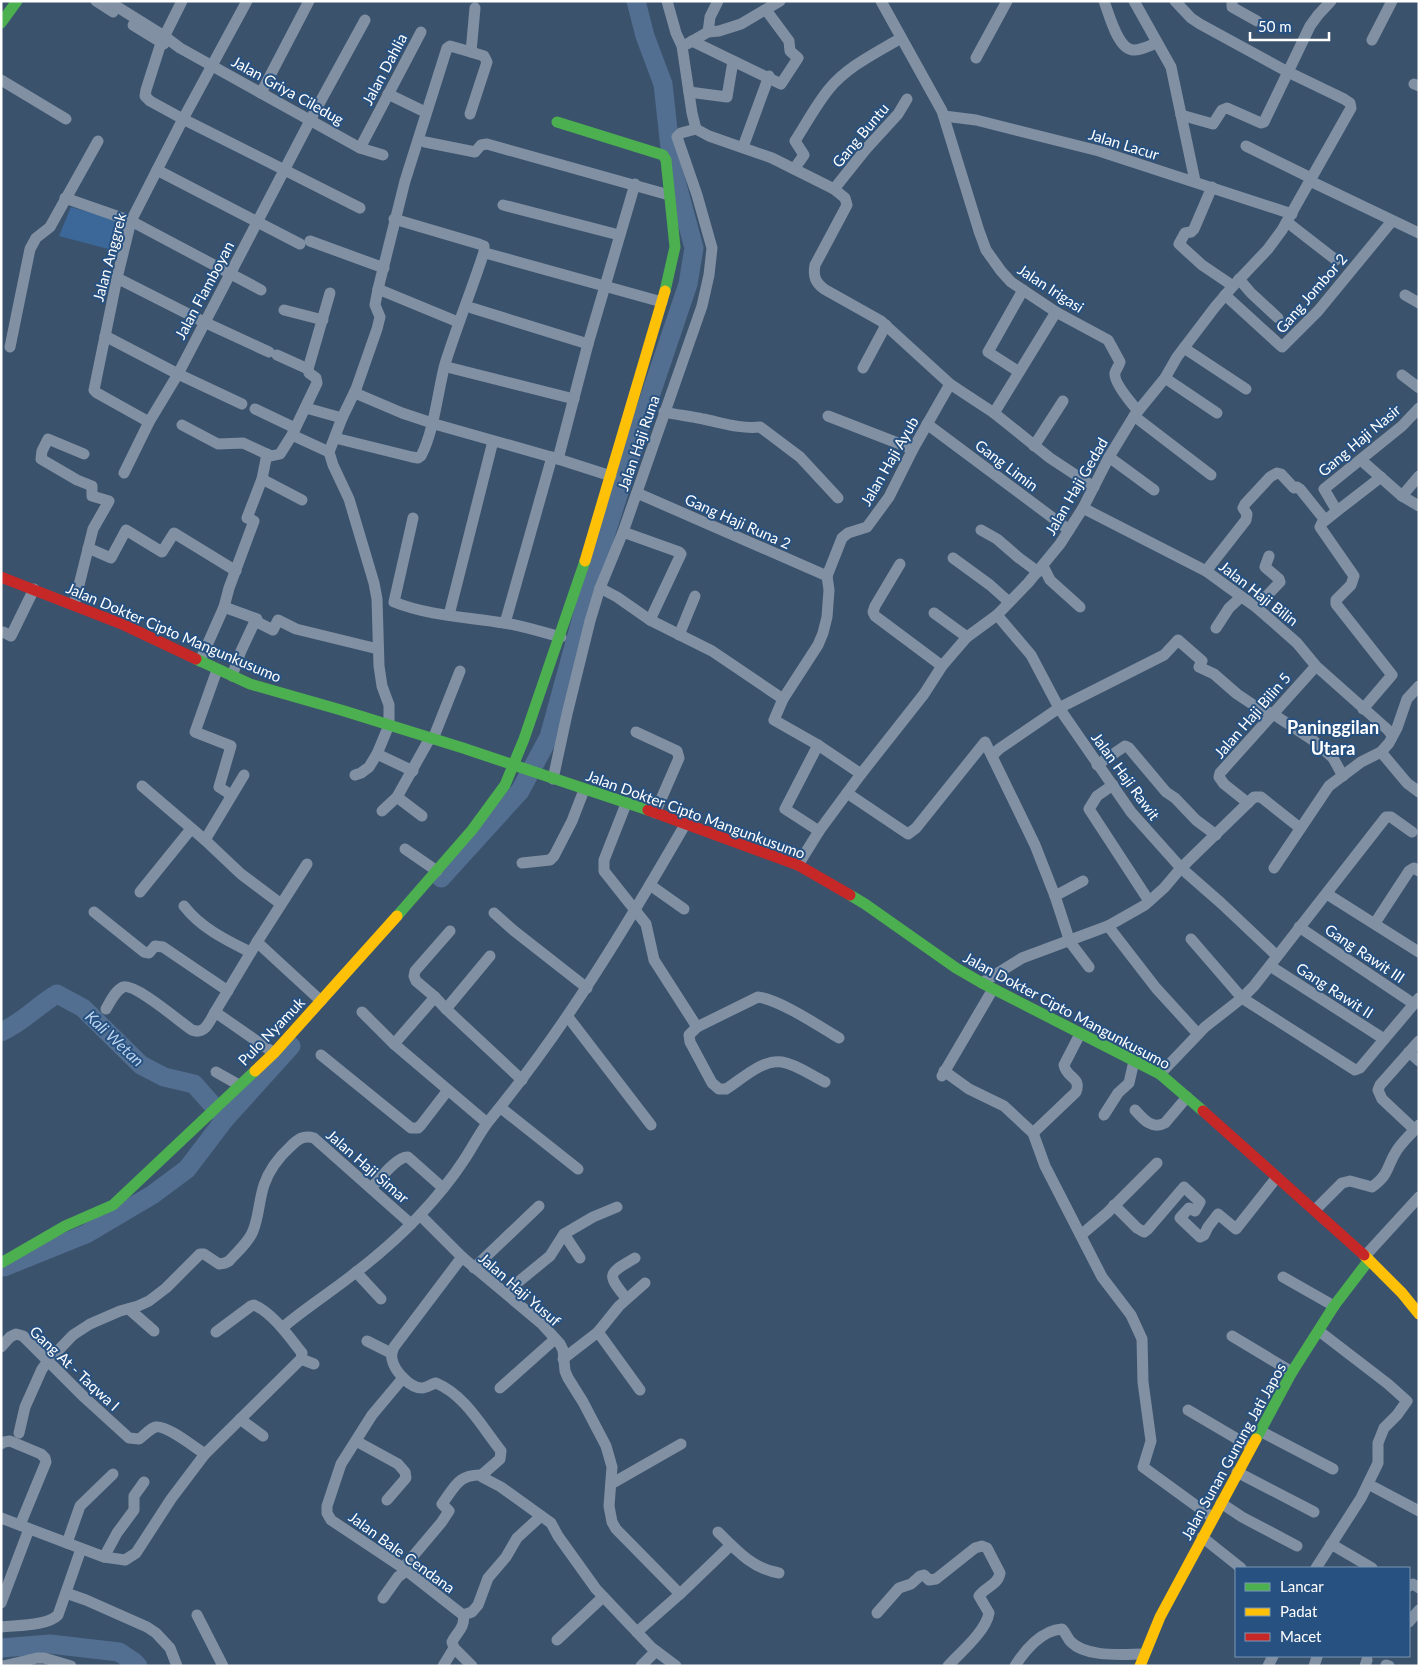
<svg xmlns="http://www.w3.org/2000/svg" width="1420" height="1667" viewBox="0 0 1420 1667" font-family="Lato,sans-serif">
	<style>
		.green { fill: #3b6898 }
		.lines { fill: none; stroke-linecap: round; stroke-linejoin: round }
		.river { stroke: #526f91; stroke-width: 19 }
		.street { stroke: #8191a3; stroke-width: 11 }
		.fast { stroke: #4caf50; stroke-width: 11 }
		.slow { stroke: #ffc107; stroke-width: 11 }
		.jam { stroke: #c62828; stroke-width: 11 }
		.labels { text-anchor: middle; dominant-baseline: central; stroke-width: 4; stroke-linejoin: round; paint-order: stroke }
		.street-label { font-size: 15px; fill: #fff; stroke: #275181 }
		.water-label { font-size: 16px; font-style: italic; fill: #bad3ee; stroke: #275181 }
		.quarter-label { font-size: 18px; font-weight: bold; fill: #fff; stroke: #275181 }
	</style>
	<rect width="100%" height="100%" fill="#3b526d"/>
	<path class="green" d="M71,207L119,221L112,250L59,236Z"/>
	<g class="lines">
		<g class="river">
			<path d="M441,878L520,791L549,737L599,555L640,426L688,284L694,248L672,166L663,84L645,36L636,1"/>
			<path d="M1,1032C22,1023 38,1005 57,994L83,1008L141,1065L164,1077L194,1084L225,1119"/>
			<path d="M4,1267L86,1234L152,1195L187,1169L225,1119L291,1046"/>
			<path d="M1,1648L50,1644L119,1652L134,1662L138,1666"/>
		</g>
		<g class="street">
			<path d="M96,1L113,12"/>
			<path d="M108,1L164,36L180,48L360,148L383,155"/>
			<path d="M182,1L161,43L146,90L145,96L150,101L183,119L360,208"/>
			<path d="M667,1L676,33L682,46L692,113L696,129L709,136L772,158L834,189L845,198L847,205L815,265C813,276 815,282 824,289L881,321L950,384L994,413L1050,458L1094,487"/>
			<path d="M881,1L942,111L979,231L986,250L1001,271L1011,282L1056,312L1108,340L1120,362C1119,366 1116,369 1115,373C1113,382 1132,404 1138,411"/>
			<path d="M1104,1C1109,14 1118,51 1134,50C1142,50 1151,45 1157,43"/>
			<path d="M1134,1L1171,67L1195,181"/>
			<path d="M1232,1V7L1257,21"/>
			<path d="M133,25L164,44"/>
			<path d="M708,32L710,17L718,1"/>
			<path d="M1372,40L1392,1"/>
			<path d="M692,41L781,84L798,58L790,51L789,41L766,10"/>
			<path d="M687,44L708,32L719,31L741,24L780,1"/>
			<path d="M976,58L1007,1"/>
			<path d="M1,80L66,119"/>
			<path d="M1414,84L1419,86"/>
			<path d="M689,92L727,97L733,61"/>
			<path d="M261,93L309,1"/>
			<path d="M388,94L421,110"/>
			<path d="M470,114L487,62L484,56L471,52"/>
			<path d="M1181,115L1213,124L1222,110L1227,108L1261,123L1264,122L1310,26L1318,15L1331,1"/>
			<path d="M944,116L976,120L1099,151L1292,214"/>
			<path d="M425,142L475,152L481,145L487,144L669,195"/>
			<path d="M1246,146L1311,178"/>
			<path d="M743,147L769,76"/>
			<path d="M360,148L421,32"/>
			<path d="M794,169L804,155L795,141C806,124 816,105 829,89C848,66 876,53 901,38"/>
			<path d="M157,170L300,244"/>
			<path d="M1310,181L1419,233"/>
			<path d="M1212,187L1194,229L1191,232L1185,233L1179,244L1202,265L1233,286"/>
			<path d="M834,189L866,149L898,114L907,99"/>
			<path d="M65,198L131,221L261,290"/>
			<path d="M503,205L619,235"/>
			<path d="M1287,222L1336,260"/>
			<path d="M310,241L384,268"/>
			<path d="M489,254L662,302"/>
			<path d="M117,278L204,322L269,352"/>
			<path d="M1239,279L1251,293L1278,318"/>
			<path d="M378,289L405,181L447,48L450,46L471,52L475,8"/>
			<path d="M1225,295L1282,347L1318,311L1392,221"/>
			<path d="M1405,295L1419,303"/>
			<path d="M472,308L588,344"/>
			<path d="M284,310L323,320"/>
			<path d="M105,336L178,374L242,404"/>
			<path d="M10,347L30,249L36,238L50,227L98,141"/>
			<path d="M1184,348L1246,389"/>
			<path d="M277,355L308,369"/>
			<path d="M451,368L574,399"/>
			<path d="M863,368L886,325"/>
			<path d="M308,369L330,293"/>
			<path d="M1019,372L988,352L1023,290"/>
			<path d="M1402,375L1419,388"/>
			<path d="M1165,378L1217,413"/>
			<path d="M355,393L402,413L432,423"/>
			<path d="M306,408L342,418"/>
			<path d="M255,409L295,428"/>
			<path d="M664,412C677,415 690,416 703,419C723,423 740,429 760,427L800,457L838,498"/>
			<path d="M994,413L1056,312"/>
			<path d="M828,416L913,449"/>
			<path d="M1134,416L1211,475"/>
			<path d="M149,422L97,393L94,390L117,278L131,221L183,119L247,1"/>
			<path d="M927,424L1069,530"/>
			<path d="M182,425L218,444L243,443L271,456L280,454L292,435L317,383L316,378L309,373L308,369"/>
			<path d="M438,425L558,459L611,476"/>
			<path d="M292,435L329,452"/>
			<path d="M335,438L412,457L418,458L421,456C434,432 438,390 445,364C457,326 472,289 484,252V246L479,244L394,219"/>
			<path d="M1034,446L1063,401"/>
			<path d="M1109,457L1154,490"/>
			<path d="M558,459L588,344L635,184"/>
			<path d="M1361,460L1402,496L1419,506"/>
			<path d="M124,473L149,422L178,374L314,113L365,20"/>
			<path d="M262,479L302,500"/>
			<path d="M637,493L827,576"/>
			<path d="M1402,496L1419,476"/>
			<path d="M1083,508L1206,571L1228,587L1256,607L1297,643L1316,666L1388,730L1392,735"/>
			<path d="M1337,511L1381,477"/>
			<path d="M413,518L394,602C429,616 468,617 504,623C523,626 542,632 561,637"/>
			<path d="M981,530L997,539L1019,558L1038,572"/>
			<path d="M623,532L679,552L681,554L650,620"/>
			<path d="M88,548L111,558L126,530L162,552L174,533L236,571"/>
			<path d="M953,558L990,585L1009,602"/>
			<path d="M900,564L875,606L873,612L875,616L942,666"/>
			<path d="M1043,566L1050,580L1080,607"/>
			<path d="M1206,571L1246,520L1247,514L1243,508L1245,504L1270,477L1277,473L1281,474L1294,488L1297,487L1300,489L1325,520"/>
			<path d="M600,588L617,597L650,620L712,651L783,699"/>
			<path d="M74,605L93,529L109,501L92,496V486L77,480L41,459L42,451L48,439L84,454"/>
			<path d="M224,607L257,619L255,621"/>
			<path d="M1256,607L1280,582L1279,579L1265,567L1269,556"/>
			<path d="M934,613L967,637"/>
			<path d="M449,615L493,441"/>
			<path d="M997,615L1031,655L1059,708L1131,812L1181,868L1221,903L1277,956"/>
			<path d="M505,623L552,457"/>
			<path d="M1216,628L1229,608L1241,597"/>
			<path d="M3,632L11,636L34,589"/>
			<path d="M679,635L695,596"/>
			<path d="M200,661L224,607L229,588L254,521L247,518L262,479L267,454"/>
			<path d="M217,670L195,732L231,746L219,787L231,795"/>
			<path d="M232,676L241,651L255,621L273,630L278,620L296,629L378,649"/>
			<path d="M1363,709L1392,675L1336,604V600L1351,585L1354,576L1320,527L1322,523L1337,511L1324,489L1402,426L1419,408"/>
			<path d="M636,732L677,751L679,758L655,813"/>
			<path d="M433,739L460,671"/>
			<path d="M818,745L785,809L819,831"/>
			<path d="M1381,752L1407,783L1419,792"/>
			<path d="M377,754L413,771"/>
			<path d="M992,756L999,749L1059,708L1164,655L1178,640L1202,661L1199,667L1214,674L1237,694L1255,706L1273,714L1314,741L1333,758L1343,776"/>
			<path d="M1097,765L1125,746L1129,748L1166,792L1175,798L1196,820L1216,835"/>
			<path d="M861,774L818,745L774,720L783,699L818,645L823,633L827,617L829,590L827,576L842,538L848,533L867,527L889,497L913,449L950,384"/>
			<path d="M355,775L361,773L369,767L377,754L389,725V705L382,686L379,666L377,599L374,583L349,499L333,465L329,452L342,418L356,389L377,329L380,317L375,305L378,289L458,322"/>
			<path d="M553,779L567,714L590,621L600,588L623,532L702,306L709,275L712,248L697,195L677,137L681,133L696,129"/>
			<path d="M1113,785L1097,796L1089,809L1149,901"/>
			<path d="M142,786L205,840L241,874L281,904"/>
			<path d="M847,793L908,834L916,828L985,742L1035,845L1055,896L1070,942L1089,967"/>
			<path d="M397,797L422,816"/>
			<path d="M1248,803L1224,784L1219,777L1220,773L1316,666"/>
			<path d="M626,804L604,860V871L646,924L654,960L697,1027"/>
			<path d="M382,811L397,797L430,738"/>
			<path d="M205,840L244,775"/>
			<path d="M405,849L437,871"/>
			<path d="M522,863L550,860L554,856L572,821L584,790"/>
			<path d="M798,865L819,831L861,774L924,694L942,666L967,637L997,615L1028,583L1060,544L1083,508L1109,457L1134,416L1165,378L1177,357L1215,307L1233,286L1268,249L1282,230L1351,108L1350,103L1344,99L1288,72L1200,24L1191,18L1175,1"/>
			<path d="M1274,868L1329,786L1361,762L1381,752L1389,743L1397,728L1407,699L1419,686"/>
			<path d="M650,885L684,909"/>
			<path d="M140,892L191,829"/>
			<path d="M1327,894L1419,952"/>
			<path d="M1055,896L1083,881"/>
			<path d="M184,906C201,928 226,940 250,952"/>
			<path d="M94,912L144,952L149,953L155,946L163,947L228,991"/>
			<path d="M494,913L513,930L587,988"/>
			<path d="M1375,923L1409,871L1414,868L1419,871"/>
			<path d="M1108,926L1156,988L1198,1034"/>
			<path d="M1299,927L1414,1004"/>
			<path d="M450,931L415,971L414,976L416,981L435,997L446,1009L522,1080"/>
			<path d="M1191,939L1242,998L1355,1070L1360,1068L1419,998"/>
			<path d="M257,942L321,1001"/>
			<path d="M1270,966L1384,1039"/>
			<path d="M982,983L1022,958L1108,926L1145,905L1164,888L1181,868L1254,797H1261L1300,828"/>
			<path d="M106,1009C110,1002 115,991 123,987C135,983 180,1022 192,1030C205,1035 209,1022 215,1012L274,1053"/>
			<path d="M446,1009L490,956"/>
			<path d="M215,1012L257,942L307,864"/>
			<path d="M362,1012L394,1044L487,1123"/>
			<path d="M568,1017L651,1125"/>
			<path d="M394,1044L435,997"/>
			<path d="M1409,1052L1419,1061"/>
			<path d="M321,1055L411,1128H418L421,1125L448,1090"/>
			<path d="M944,1071L969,1089L1004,1106L1033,1133L1045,1166L1102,1277L1131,1315L1142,1339L1143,1382L1151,1441L1143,1467L1213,1518"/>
			<path d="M216,1072L239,1085"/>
			<path d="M1160,1074L1205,1027L1242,998L1254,986L1386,817H1391L1412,832"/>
			<path d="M942,1076L993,989"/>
			<path d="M825,1082C812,1076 796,1064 782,1062C762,1059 742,1079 726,1089H719L712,1083L690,1042L689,1035L697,1027L758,997C780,1000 819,1026 839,1038"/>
			<path d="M501,1108L578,1169"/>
			<path d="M1135,1110C1143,1119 1152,1130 1165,1123L1187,1097"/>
			<path d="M1104,1115L1118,1093L1129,1083L1134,1061"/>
			<path d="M1415,1130L1382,1099L1378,1090L1380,1085L1419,1041"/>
			<path d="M1033,1133L1076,1092C1082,1077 1066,1078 1064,1065L1080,1034"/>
			<path d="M371,1188C379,1180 397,1156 408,1157L443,1188"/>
			<path d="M1114,1205L1137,1228L1144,1232L1148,1229L1184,1187L1200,1202L1195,1211L1189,1208L1180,1218L1200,1237L1204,1235L1208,1227L1218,1214L1236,1229L1277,1177"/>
			<path d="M1315,1210L1342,1183L1350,1181L1372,1187C1390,1174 1386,1167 1397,1150C1403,1141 1412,1133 1419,1125"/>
			<path d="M420,1215L462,1257L542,1324L560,1344L563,1350L565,1371L568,1378L583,1402L606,1446L612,1467L609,1506L612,1522L616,1529L680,1594L637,1632"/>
			<path d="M564,1234L580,1258"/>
			<path d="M1081,1235L1107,1213L1157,1163"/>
			<path d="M1365,1256L1419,1197"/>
			<path d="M462,1257L394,1347C392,1351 391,1354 392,1359C394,1370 409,1388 422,1388C427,1388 431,1384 436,1383C465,1395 482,1427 501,1451L500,1459L484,1473L482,1477L501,1487L551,1523L558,1536L596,1589L652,1648L676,1666"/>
			<path d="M474,1268L539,1206"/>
			<path d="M356,1272L381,1299"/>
			<path d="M1283,1277L1334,1306"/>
			<path d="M506,1292L550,1256L564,1234L593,1217L617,1207"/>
			<path d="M626,1298C606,1273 608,1274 635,1258"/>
			<path d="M129,1309L154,1331"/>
			<path d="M282,1328C304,1309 328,1294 351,1276C375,1258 398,1238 419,1216C435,1199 451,1180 464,1160C472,1148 479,1134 488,1122C564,1030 626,927 686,823"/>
			<path d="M598,1332L640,1390"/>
			<path d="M1232,1336L1292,1372"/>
			<path d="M367,1341L391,1353"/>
			<path d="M1,1347L10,1337L16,1334L23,1336L84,1397L129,1438L139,1439C144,1436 150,1428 156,1427C167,1425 195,1448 205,1454"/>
			<path d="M301,1359L314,1364"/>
			<path d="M563,1359L598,1332L619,1306L645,1283"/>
			<path d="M403,1378L372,1415L341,1464L327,1506V1513L331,1520L403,1568L463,1615C466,1627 456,1633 452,1642L454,1648L472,1666"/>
			<path d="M500,1388L555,1339"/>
			<path d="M1188,1410L1251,1447"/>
			<path d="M240,1419L263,1436"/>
			<path d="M1260,1431L1333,1469"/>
			<path d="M19,1433L25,1407L42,1369L48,1361L73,1335L90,1324L120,1311L138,1306L149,1301L166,1288L200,1254H204L219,1264L225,1263L229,1261C237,1252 249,1242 253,1231C259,1216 259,1200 264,1185C269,1170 279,1157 290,1147C298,1139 303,1135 314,1138L411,1224"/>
			<path d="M356,1441L398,1464L405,1472L406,1478L387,1500"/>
			<path d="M1,1444L4,1442L10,1441L41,1454L45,1458L46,1462L20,1525"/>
			<path d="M1237,1472L1314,1512"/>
			<path d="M611,1484L681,1444"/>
			<path d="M1368,1484L1419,1511"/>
			<path d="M1221,1503L1242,1517L1297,1546"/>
			<path d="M1,1518L104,1557L125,1560L136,1553L171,1499L205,1454L301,1359L302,1353C290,1338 273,1313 254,1305L251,1306L216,1332"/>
			<path d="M718,1532C736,1550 753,1569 779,1573"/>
			<path d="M1202,1537L1241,1568"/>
			<path d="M67,1543L80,1506L113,1474"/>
			<path d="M1331,1544L1372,1568"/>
			<path d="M104,1557L117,1533L134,1510V1496L144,1482"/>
			<path d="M403,1568L441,1523L449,1511L442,1504C455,1487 458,1474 482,1475"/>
			<path d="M1316,1568L1361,1498L1378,1463V1443L1384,1428L1397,1415L1407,1401L1388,1384L1319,1331"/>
			<path d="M1409,1586L1413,1584L1419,1588"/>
			<path d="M66,1593L86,1600L147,1627L156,1633L170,1648L177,1666"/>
			<path d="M680,1594L731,1545"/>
			<path d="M383,1598L398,1577L406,1571"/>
			<path d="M1,1603L29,1529"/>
			<path d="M877,1613L899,1588L911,1584L920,1576L924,1575L929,1580L936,1579L975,1548L982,1546L987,1548L1000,1573C998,1585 985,1587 979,1596L989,1613C986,1631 961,1652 948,1666"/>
			<path d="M197,1615L223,1666"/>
			<path d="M463,1615L472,1612L478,1605L488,1578L506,1557L517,1538L541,1516"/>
			<path d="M1409,1622L1419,1610"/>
			<path d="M1,1627C17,1625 47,1626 58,1615L81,1549"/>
			<path d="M557,1640L603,1597"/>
			<path d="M1386,1665L1389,1666"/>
			<path d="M3,1666L37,1658H44L71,1666"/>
			<path d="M443,1666L454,1648"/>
			<path d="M641,1666L656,1651"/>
			<path d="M1015,1666C1025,1650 1042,1630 1062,1629C1066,1633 1067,1638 1071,1642C1087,1658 1123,1654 1144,1654"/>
			<path d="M1268,1666L1273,1656"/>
			<path d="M1314,1666L1317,1657"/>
			<path d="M1365,1666L1367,1660"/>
		</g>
		<g class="fast">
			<path d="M1,23L17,1"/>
			<path d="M557,122L663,155L666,160L675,247L665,291"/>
			<path d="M196,659L250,684L341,710L463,748L648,810"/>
			<path d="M850,895L865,904L956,968L982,983L1160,1074L1203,1111"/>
			<path d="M397,916L472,830L505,785L524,739L585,561"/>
			<path d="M1,1263L65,1226L113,1205L255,1071"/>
			<path d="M1256,1439L1292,1372L1334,1306L1369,1260"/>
		</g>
		<g class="slow">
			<path d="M585,561L665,291"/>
			<path d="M255,1071L274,1053L397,916"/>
			<path d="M1364,1255L1402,1293L1419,1314"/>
			<path d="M1140,1666L1160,1617L1256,1439"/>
		</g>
		<g class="jam">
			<path d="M1,577L124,625L196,659"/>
			<path d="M648,810L798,865L850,895"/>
			<path d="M1203,1111L1364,1255"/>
		</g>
	</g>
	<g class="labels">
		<g class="street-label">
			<text transform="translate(384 69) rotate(-62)">Jalan Dahlia</text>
			<text transform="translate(288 90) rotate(29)">Jalan Griya Ciledug</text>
			<text transform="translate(860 135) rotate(-50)">Gang Buntu</text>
			<text transform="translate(1124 144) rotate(17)">Jalan Lacur</text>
			<text transform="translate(109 257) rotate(-75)">Jalan Anggrek</text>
			<text transform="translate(1051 288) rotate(33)">Jalan Irigasi</text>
			<text transform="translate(204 290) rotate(-62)">Jalan Flamboyan</text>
			<text transform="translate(1311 293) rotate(-49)">Gang Jombor 2</text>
			<text transform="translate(1359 440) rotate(-40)">Gang Haji Nasir</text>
			<text transform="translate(638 443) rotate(-71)">Jalan Haji Runa</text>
			<text transform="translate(889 461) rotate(-60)">Jalan Haji Ayub</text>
			<text transform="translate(1007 465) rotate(37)">Gang Limin</text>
			<text transform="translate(1076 486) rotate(-60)">Jalan Haji Gedad</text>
			<text transform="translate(738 521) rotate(24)">Gang Haji Runa 2</text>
			<text transform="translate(1259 593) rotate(38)">Jalan Haji Bilin</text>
			<text transform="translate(174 632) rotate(23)">Jalan Dokter Cipto Mangunkusumo</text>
			<text transform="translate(1252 715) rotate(-49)">Jalan Haji Bilin 5</text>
			<text transform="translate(1126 776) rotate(54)">Jalan Haji Rawit</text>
			<text transform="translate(696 814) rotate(20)">Jalan Dokter Cipto Mangunkusumo</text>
			<text transform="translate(1365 953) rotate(34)">Gang Rawit III</text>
			<text transform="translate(1335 990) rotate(33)">Gang Rawit II</text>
			<text transform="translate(1067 1010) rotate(28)">Jalan Dokter Cipto Mangunkusumo</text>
			<text transform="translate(271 1031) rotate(-46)">Pulo Nyamuk</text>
			<text transform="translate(368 1166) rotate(41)">Jalan Haji Simar</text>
			<text transform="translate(520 1289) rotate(41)">Jalan Haji Yusuf</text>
			<text transform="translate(75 1368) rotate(43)">Gang At - Taqwa I</text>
			<text transform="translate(1233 1451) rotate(-61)">Jalan Sunan Gunung Jati Japos</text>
			<text transform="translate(402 1552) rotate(36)">Jalan Bale Cendana</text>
		</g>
		<g class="water-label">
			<text transform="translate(115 1038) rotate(43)">Kali Wetan</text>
		</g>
		<g class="quarter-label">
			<text x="1333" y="727">Paninggilan<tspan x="1333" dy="21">Utara</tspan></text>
		</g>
	</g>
	<rect width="1420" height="1667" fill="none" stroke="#ffffff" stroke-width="5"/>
	<rect x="1235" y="1567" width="175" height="90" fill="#275181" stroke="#7d97b3"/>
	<rect x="1245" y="1583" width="25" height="8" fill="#4caf50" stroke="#7d97b3"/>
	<text x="1280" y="1592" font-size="15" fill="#ffffff">Lancar</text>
	<rect x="1245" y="1608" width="25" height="8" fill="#ffc107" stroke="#7d97b3"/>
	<text x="1280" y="1617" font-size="15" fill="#ffffff">Padat</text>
	<rect x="1245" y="1633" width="25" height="8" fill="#c62828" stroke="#7d97b3"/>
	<text x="1280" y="1642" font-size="15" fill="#ffffff">Macet</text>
	<path d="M1250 32v8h79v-8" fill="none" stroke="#ffffff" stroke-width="2.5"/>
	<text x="1258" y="32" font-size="15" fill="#ffffff" stroke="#275181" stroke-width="4" paint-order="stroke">50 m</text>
</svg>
